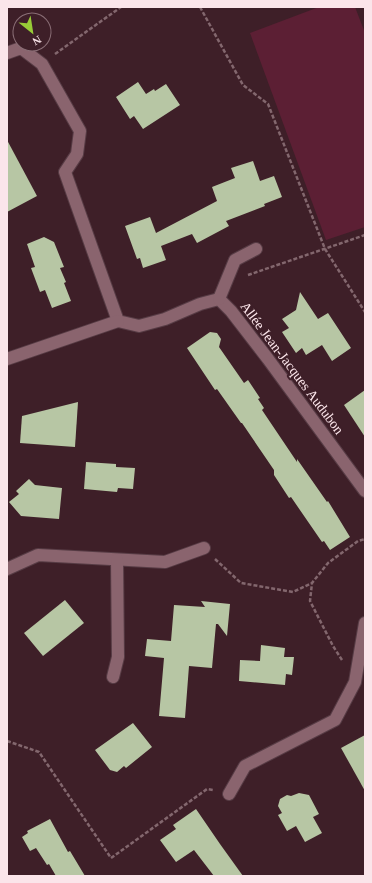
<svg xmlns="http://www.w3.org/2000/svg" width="372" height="883" viewBox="0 0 372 883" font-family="Georgia,serif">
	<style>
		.green { fill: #5c1f34 }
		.building { fill: #b7c6a4 }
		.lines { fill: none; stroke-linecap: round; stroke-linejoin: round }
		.street-casing { stroke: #573c45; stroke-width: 14 }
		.path { stroke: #83676e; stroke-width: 2.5; stroke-dasharray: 4 2; stroke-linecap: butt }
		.street { stroke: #8a646e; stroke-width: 12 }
		.labels { text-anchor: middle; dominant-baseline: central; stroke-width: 4; stroke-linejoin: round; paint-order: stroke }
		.street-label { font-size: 14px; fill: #fbe5ea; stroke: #3e1f28 }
	</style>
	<rect width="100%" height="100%" fill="#3e1f28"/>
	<path class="green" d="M319,7H355L365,33V227L326,240L250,33Z"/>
	<g class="building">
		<path d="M138,82L146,94L154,89L155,91L166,84L180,105L143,129L134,116L130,119L116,97Z"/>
		<path d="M7,140L37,196L7,212Z"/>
		<path d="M253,161L260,181L274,176L282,197L264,204L265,206L226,221L229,226L197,243L192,234L161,246L166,260L143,268L140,258L137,259L125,226L150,217L156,233L217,201L212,187L235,178L231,168Z"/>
		<path d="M44,237L54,242L64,267L60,268L66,282L64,283L71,301L52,308L45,290L40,292L31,268L35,267L27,244Z"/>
		<path d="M300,292L318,319L328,313L351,348L332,361L322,345L306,355L302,348L296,353L282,332L289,328L282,319L296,310Z"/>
		<path d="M210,332L217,333L221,339L219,347L244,383L248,380L260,398L258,399L264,408L262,410L297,462V459L327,502L328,501L350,537L330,550L324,541L322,542L291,497L289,498L274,475V470L242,423H241L217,389L215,390L187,348Z"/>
		<path d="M365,390V437L344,405Z"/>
		<path d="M78,402L75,447L20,443L22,416Z"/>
		<path d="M86,462L116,464V467L135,468L133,489L118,488L117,492L84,489Z"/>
		<path d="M29,479L35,485L62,488L59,519L21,516L9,502L19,494L16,491Z"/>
		<path d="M65,600L84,623L43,656L24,633Z"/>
		<path d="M201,601L230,604L227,636L218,624H216L212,668L189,666L185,718L159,716L164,658L145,656L147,639L171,641L174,605L205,607Z"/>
		<path d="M261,645L285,648L284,657H294L292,675L286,674L285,685L239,681L240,660L260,661Z"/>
		<path d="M133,723L152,747L126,768L124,766L117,772L110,770L95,750Z"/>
		<path d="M365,735V791L341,748Z"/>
		<path d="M299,793L309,795L319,814L313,817L322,833L305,842L296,826L287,831L278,815L282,813L278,806L280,799L287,795L291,796Z"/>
		<path d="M196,809L220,844L243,876H214L194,850L176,862L160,840L176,829L173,825Z"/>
		<path d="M50,819L68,852L70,851L85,876H56L49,864L47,865L36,848L30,851L22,837L28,833L27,831Z"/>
	</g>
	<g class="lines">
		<g class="street-casing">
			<g id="street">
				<path d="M7,53L21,48L42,64L80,131L77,154L65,172L93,251L118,321L139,326L165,319L200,304L219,299L231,311L268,359L365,491"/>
				<path d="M219,299L235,260L256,249"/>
				<path d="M7,359L118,321"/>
				<path d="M7,569L38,555L165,562L204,548"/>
				<path d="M113,677L118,657L117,560"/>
				<path d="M229,794L245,766L335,720L355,682L365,623"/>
			</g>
		</g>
		<g class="path">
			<path d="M200,7L243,85L268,104L325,249L365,312"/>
			<path d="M55,54L121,7"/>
			<path d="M248,275L365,235"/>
			<path d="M215,559L241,583L293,592L312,583"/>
			<path d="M342,660L333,646L310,601L312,583L328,563L358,541L365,539"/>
			<path d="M7,741L39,752L111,858L207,789L213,790"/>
		</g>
		<use href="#street" class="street"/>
	</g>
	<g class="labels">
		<g class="street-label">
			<text transform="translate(292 368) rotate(53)">Allée Jean-Jacques Audubon</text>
		</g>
	</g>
	<rect width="372" height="883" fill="none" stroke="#fbe5ea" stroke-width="16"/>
	<g transform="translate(32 32) rotate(150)"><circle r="19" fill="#3e1f28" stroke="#8a6e76"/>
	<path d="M0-3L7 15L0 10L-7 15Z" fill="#98cb37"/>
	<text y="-6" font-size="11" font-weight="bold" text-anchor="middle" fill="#fbe5ea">N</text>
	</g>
</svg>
